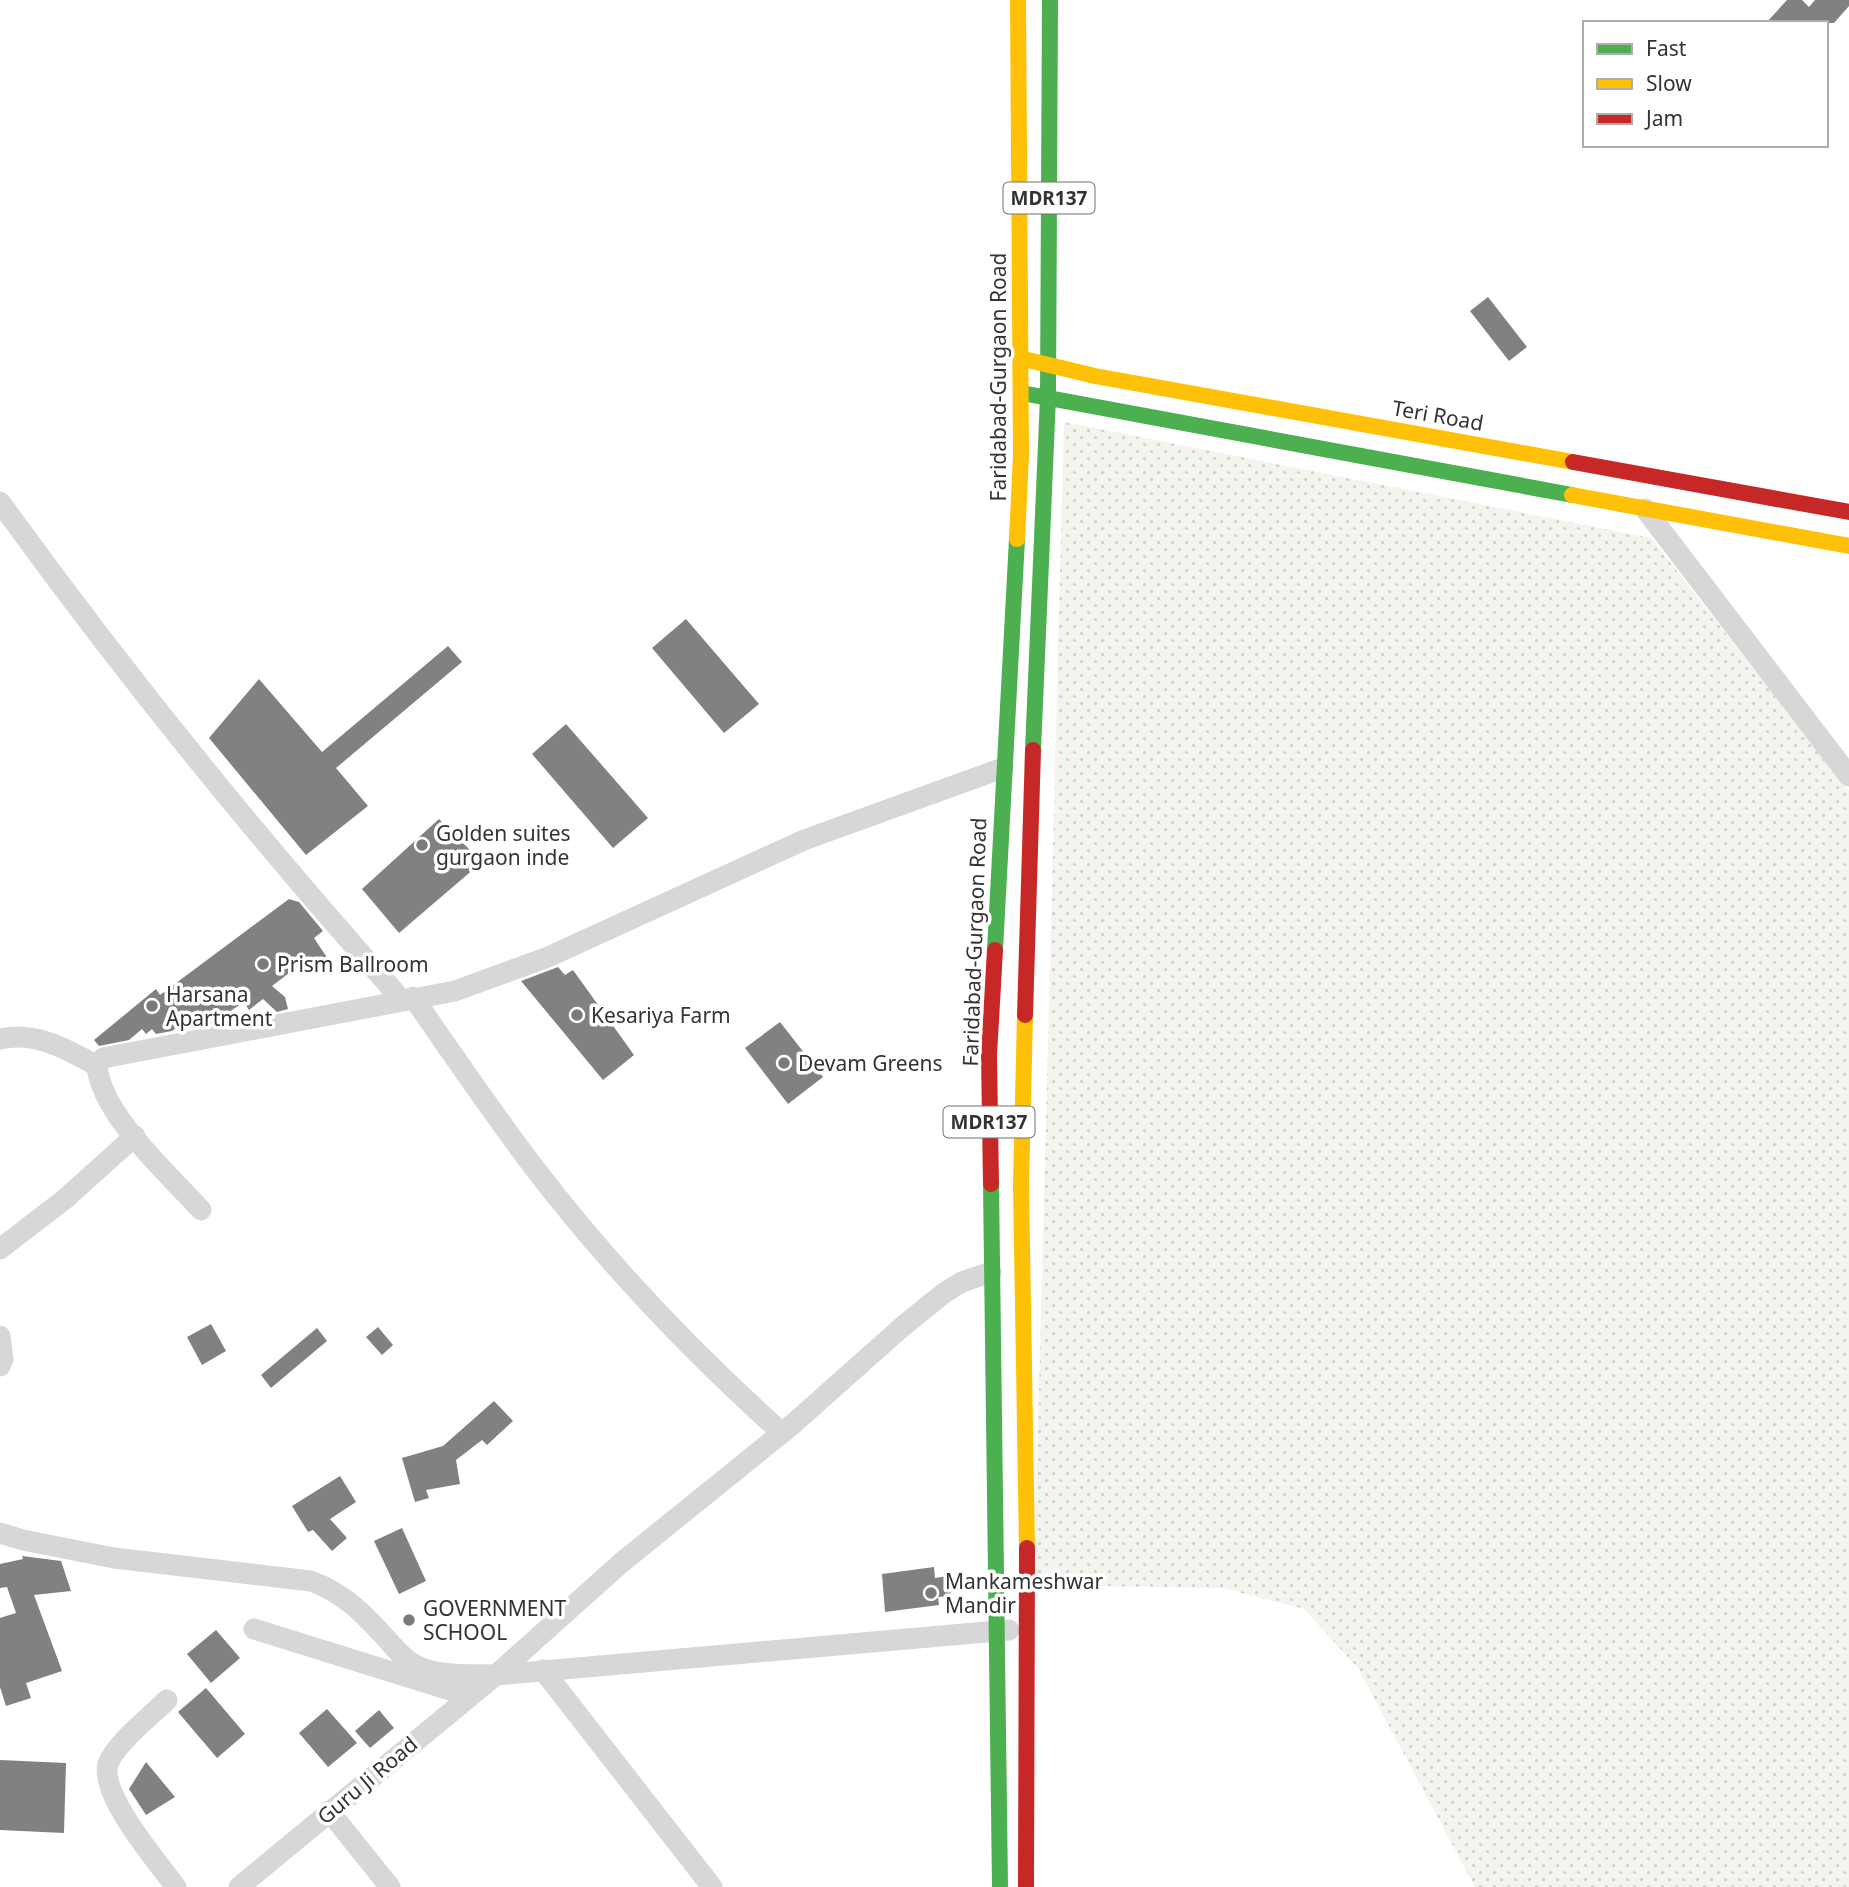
<svg xmlns="http://www.w3.org/2000/svg" width="1849" height="1887" viewBox="0 0 1849 1887" font-family="'Noto Sans',sans-serif">
	<style>
		.grass { fill: url(#grass-dots) }
		.building { fill: #818181 }
		.lines { fill: none; stroke-linecap: round; stroke-linejoin: round }
		.street { stroke: #d7d7d7; stroke-width: 21 }
		.fast { stroke: #4caf50; stroke-width: 16 }
		.slow { stroke: #ffc107; stroke-width: 16 }
		.jam { stroke: #c62828; stroke-width: 16 }
		.poi-dot { fill: #7a7a7a; stroke: #fff; stroke-width: 2.5 }
		.labels { text-anchor: middle; dominant-baseline: central; stroke-width: 7; stroke-linejoin: round; paint-order: stroke }
		.shield { fill: #fff; stroke: #707070; stroke-width: 2 }
		.shield-label { font-size: 19px; font-weight: bold; fill: #333 }
		.street-label { font-size: 21px; fill: #333; stroke: #fff }
		.poi-label { font-size: 21px; fill: #333; stroke: #fff; text-anchor: start }
	</style>
	<defs>
		<pattern id="grass-dots" width="8" height="8" patternUnits="userSpaceOnUse" patternTransform="scale(1.75)"><rect width="8" height="8" fill="#f1f5ed"/><path d="M2 2h.1M6 6h.1" fill="none" stroke="#cfd2cc" stroke-width="1.8" stroke-linecap="round"/></pattern>
	</defs>
	<rect width="100%" height="100%" fill="#fff"/>
	<path class="grass" d="M1064,422L1651,538L1849,791V1887H1475L1358,1668L1304,1609L1222,1588L1034,1585Z"/>
	<g class="building">
		<path d="M1787,0H1802L1809,7L1815,0H1849V6L1834,23H1766Z"/>
		<path d="M1488,297L1527,347L1509,361L1470,311Z"/>
		<path d="M686,619L759,704L724,733L652,648Z"/>
		<path d="M448,646L462,662L336,768L368,806L306,855L209,738L259,679L322,752Z"/>
		<path d="M566,724L648,818L613,848L532,754Z"/>
		<path d="M439,819L482,862L399,933L362,889Z"/>
		<path d="M289,899L299,902L323,931L314,938L326,956V963L318,971L307,973L297,967L272,986L285,997L288,1009L277,1012L263,999L249,1010L244,1002L211,1024L205,1025L196,1013L172,1031L156,1034L152,1029L146,1034L142,1029L129,1040L99,1046L94,1040L156,989L160,995Z"/>
		<path d="M558,967L565,975L573,970L634,1055L603,1080L521,981Z"/>
		<path d="M780,1022L823,1077L788,1104L745,1048Z"/>
		<path d="M211,1324L226,1351L202,1365L187,1337Z"/>
		<path d="M378,1327L393,1345L382,1355L366,1337Z"/>
		<path d="M317,1328L327,1341L271,1388L261,1375Z"/>
		<path d="M494,1401L513,1421L487,1445L482,1440L456,1460L460,1484L426,1490L429,1498L415,1502L402,1458L443,1446Z"/>
		<path d="M340,1476L356,1502L330,1519L347,1538L332,1551L313,1530L308,1532L292,1506Z"/>
		<path d="M402,1528L426,1581L399,1594L374,1541Z"/>
		<path d="M22,1556L61,1561L71,1591L34,1595L62,1671L26,1683L31,1698L6,1706L0,1687V1618L16,1613L7,1587L0,1588V1564L23,1559Z"/>
		<path d="M934,1567L935,1578L948,1576L951,1596L938,1597L939,1605L885,1612L882,1574Z"/>
		<path d="M216,1630L240,1658L211,1683L187,1654Z"/>
		<path d="M206,1688L245,1734L217,1758L178,1712Z"/>
		<path d="M327,1709L357,1743L328,1767L299,1733Z"/>
		<path d="M379,1710L394,1728L370,1748L355,1731Z"/>
		<path d="M0,1760L66,1763L64,1833L0,1830Z"/>
		<path d="M146,1762L175,1797L146,1815L129,1789Z"/>
	</g>
	<g class="lines">
		<g class="street">
			<path d="M0,502C125,675 259,840 401,999"/>
			<path d="M1645,509L1849,776"/>
			<path d="M413,997C453,1055 493,1114 536,1170C608,1264 693,1353 782,1433"/>
			<path d="M0,1039C35,1031 67,1049 97,1066"/>
			<path d="M201,1210C168,1173 102,1116 97,1066L103,1058L455,991L548,957L804,840L1003,768"/>
			<path d="M0,1249L65,1199L135,1136"/>
			<path d="M0,1336L3,1359L0,1366"/>
			<path d="M0,1533L23,1540L114,1558L311,1581C343,1593 361,1611 384,1636C393,1646 403,1659 415,1665C437,1677 471,1674 496,1675L1009,1630"/>
			<path d="M254,1629L469,1696"/>
			<path d="M543,1670L712,1887"/>
			<path d="M167,1700C152,1715 114,1745 108,1764C99,1794 158,1863 176,1887"/>
			<path d="M329,1811L390,1887"/>
			<path d="M239,1887L496,1675L621,1563L793,1424L902,1327L944,1293L962,1282L991,1272"/>
		</g>
		<g class="fast">
			<path d="M1027,394L1572,495"/>
			<path d="M1033,750L1048,397L1050,0"/>
			<path d="M995,950L1017,539"/>
			<path d="M991,1184L1000,1887"/>
		</g>
		<g class="slow">
			<path d="M1028,360L1095,376L1573,462"/>
			<path d="M1572,495L1849,546"/>
			<path d="M1017,539L1021,455L1018,0"/>
			<path d="M1025,1015L1021,1185L1027,1548"/>
		</g>
		<g class="jam">
			<path d="M1573,462L1849,512"/>
			<path d="M1025,1015L1033,750"/>
			<path d="M991,1184L989,1055L995,950"/>
			<path d="M1026,1887L1027,1548"/>
		</g>
	</g>
	<g class="poi-dot">
		<circle cx="422" cy="845" r="7"/>
		<circle cx="263" cy="964" r="7"/>
		<circle cx="152" cy="1006" r="7"/>
		<circle cx="577" cy="1015" r="7"/>
		<circle cx="784" cy="1063" r="7"/>
		<circle cx="931" cy="1593" r="7"/>
		<circle cx="409" cy="1620" r="7"/>
	</g>
	<g class="labels">
		<g class="shield">
			<rect x="1003.5" y="182.5" width="91" height="31" rx="5"/>
			<rect x="943.5" y="1106.5" width="91" height="31" rx="5"/>
		</g>
		<g class="shield-label">
			<text x="1049" y="198">MDR137</text>
			<text x="989" y="1122">MDR137</text>
		</g>
		<g class="street-label">
			<text transform="translate(998 377) rotate(-90)">Faridabad-Gurgaon Road</text>
			<text transform="translate(1438 415) rotate(10)">Teri Road</text>
			<text transform="translate(974 942) rotate(-88)">Faridabad-Gurgaon Road</text>
			<text transform="translate(367 1780) rotate(-40)">Guru Ji Road</text>
		</g>
		<g class="poi-label">
			<text x="436" y="833">Golden suites<tspan x="436" dy="24">gurgaon inde</tspan></text>
			<text x="277" y="964">Prism Ballroom</text>
			<text x="166" y="994">Harsana<tspan x="166" dy="24">Apartment</tspan></text>
			<text x="591" y="1015">Kesariya Farm</text>
			<text x="798" y="1063">Devam Greens</text>
			<text x="945" y="1581">Mankameshwar<tspan x="945" dy="24">Mandir</tspan></text>
			<text x="423" y="1608">GOVERNMENT<tspan x="423" dy="24">SCHOOL</tspan></text>
		</g>
	</g>
	<rect x="1583" y="21" width="245" height="126" fill="#ffffff" stroke="#adadad" stroke-width="2"/>
	<rect x="1597" y="44" width="35" height="10" fill="#4caf50" stroke="#adadad" stroke-width="2"/>
	<text x="1646" y="56" font-size="21" fill="#333333">Fast</text>
	<rect x="1597" y="79" width="35" height="10" fill="#ffc107" stroke="#adadad" stroke-width="2"/>
	<text x="1646" y="91" font-size="21" fill="#333333">Slow</text>
	<rect x="1597" y="114" width="35" height="10" fill="#c62828" stroke="#adadad" stroke-width="2"/>
	<text x="1646" y="126" font-size="21" fill="#333333">Jam</text>
</svg>
